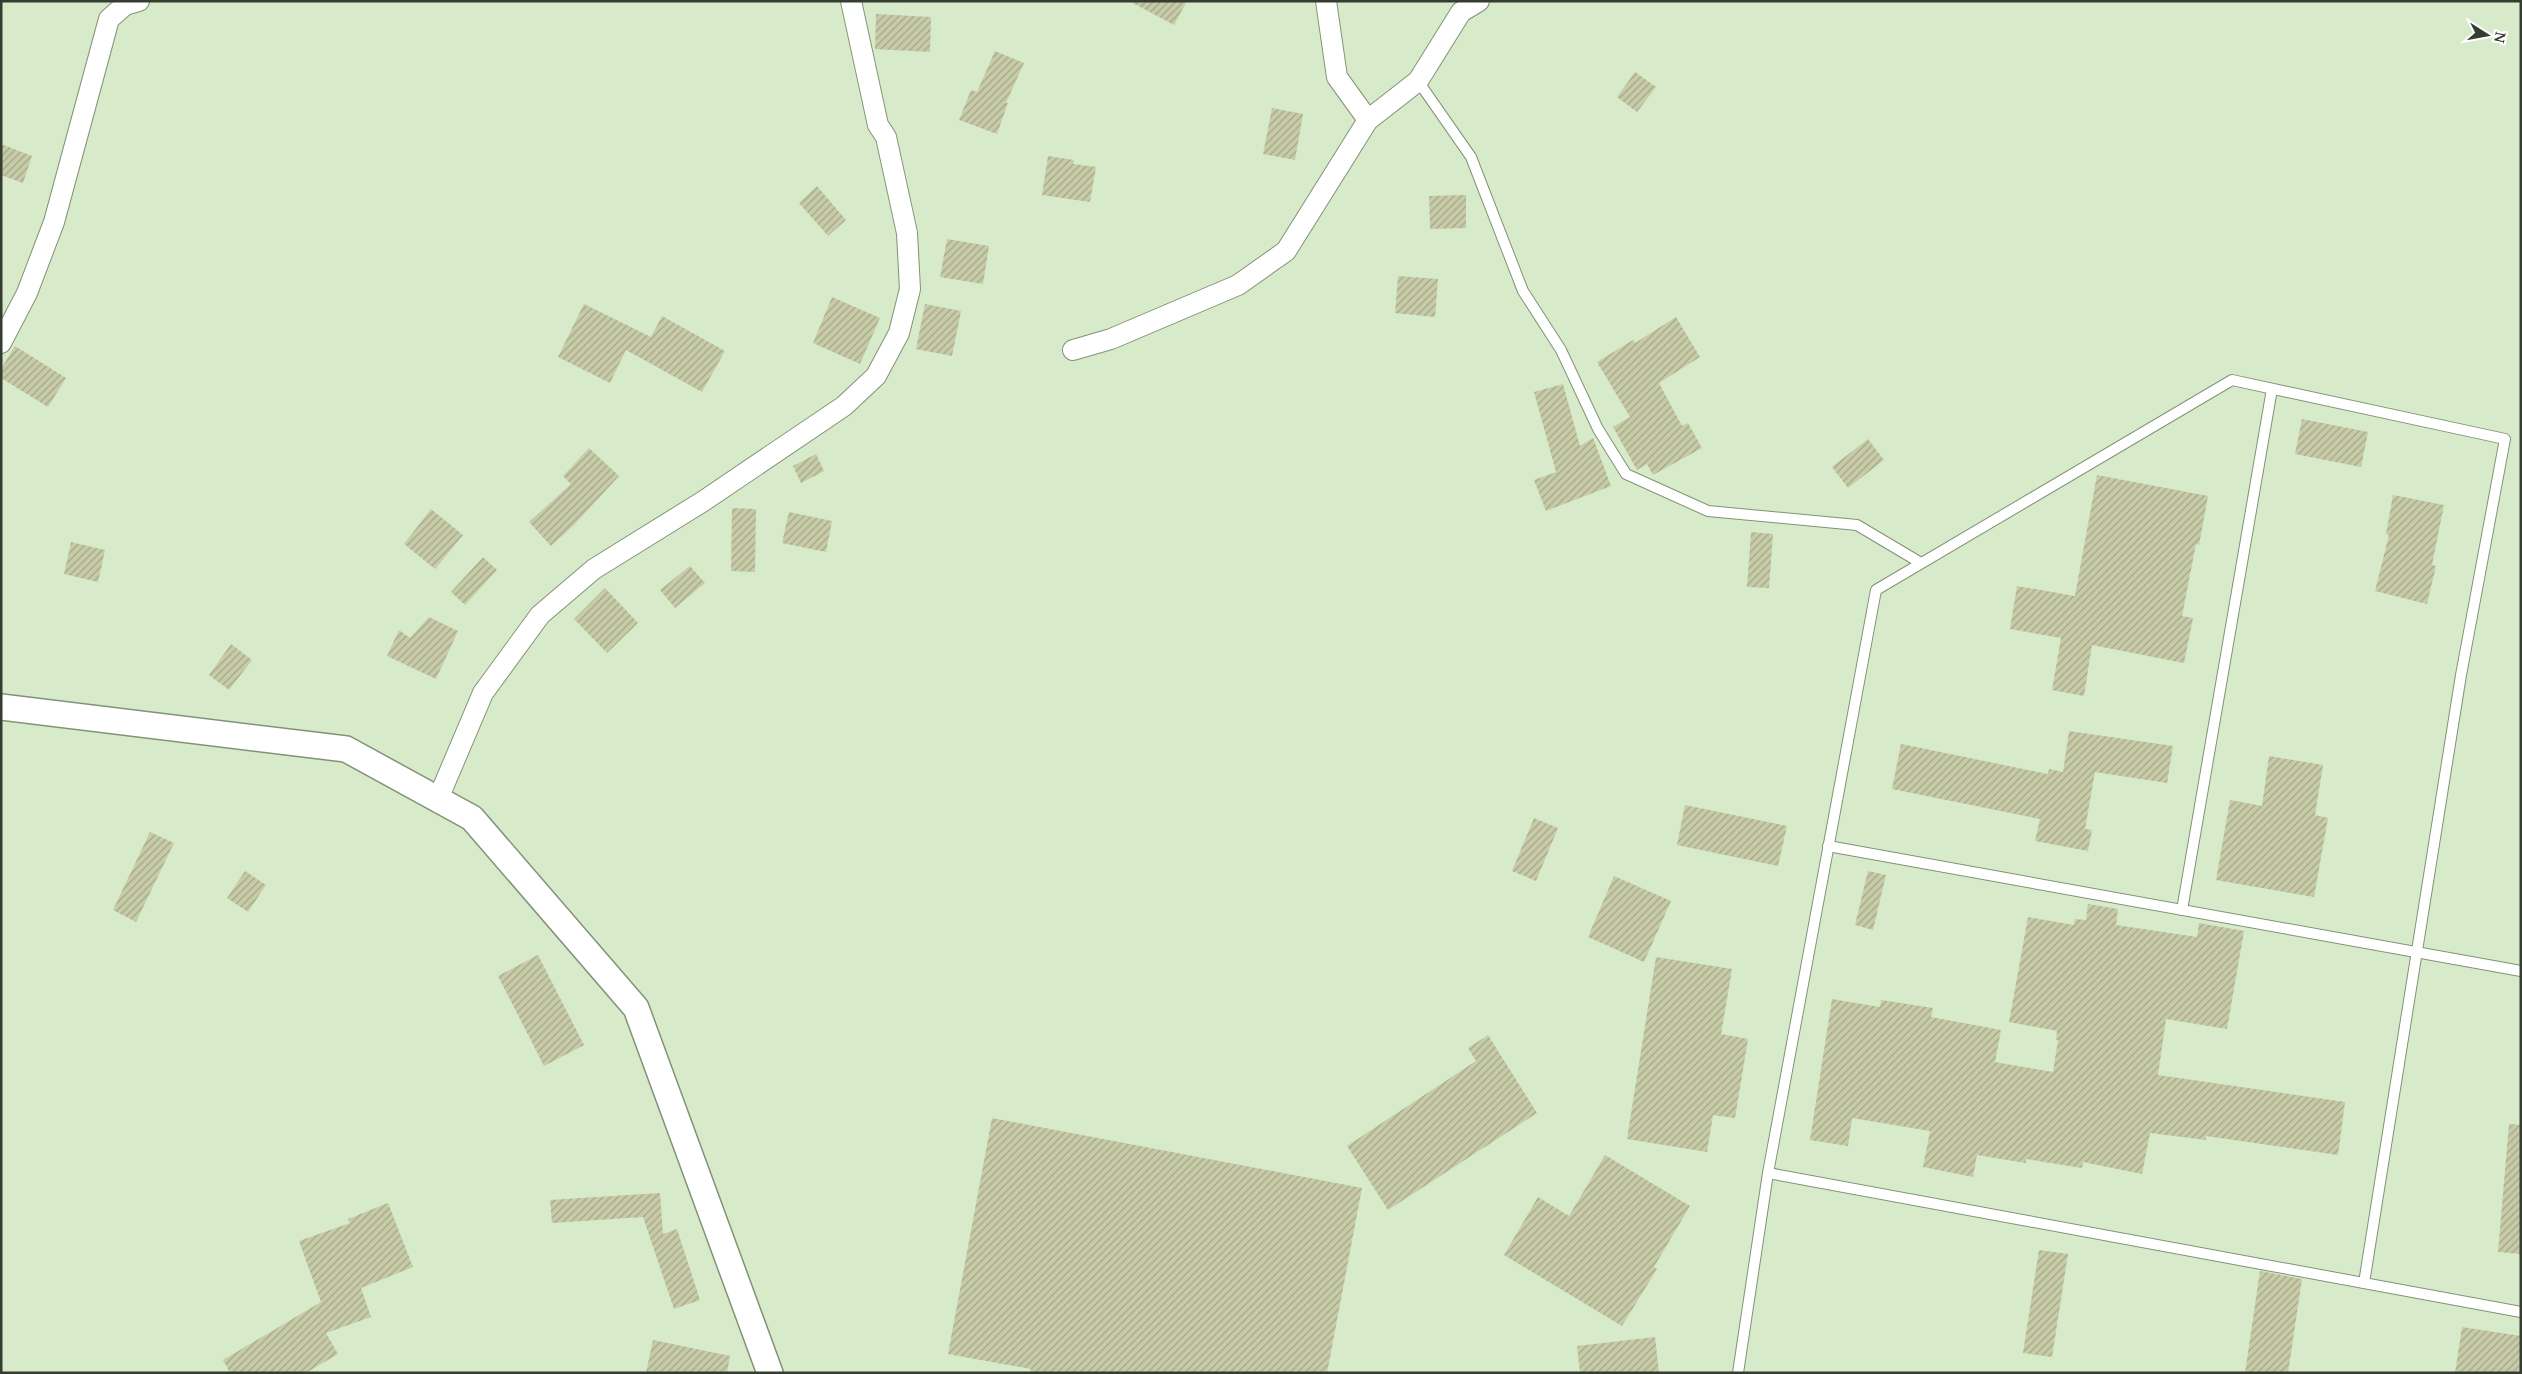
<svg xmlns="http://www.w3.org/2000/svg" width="2522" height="1374" viewBox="0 0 2522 1374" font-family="'Noto Serif',serif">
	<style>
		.building { fill: url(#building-hatch) }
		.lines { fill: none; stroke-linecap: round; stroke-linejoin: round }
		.service-casing { stroke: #819376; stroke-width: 12 }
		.minor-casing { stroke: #819376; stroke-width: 22 }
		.tertiary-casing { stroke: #819376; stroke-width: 28 }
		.service { stroke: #fff; stroke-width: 10 }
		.minor { stroke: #fff; stroke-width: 20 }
		.tertiary { stroke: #fff; stroke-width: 25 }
	</style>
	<defs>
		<pattern id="building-hatch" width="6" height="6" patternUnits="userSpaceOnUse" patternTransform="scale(1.25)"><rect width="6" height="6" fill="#c7cba7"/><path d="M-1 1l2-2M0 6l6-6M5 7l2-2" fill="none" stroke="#a2a688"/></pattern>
	</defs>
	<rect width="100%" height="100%" fill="#d7ebca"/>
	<g class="building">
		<path d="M1129,1H1187L1174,25Z"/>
		<path d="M876,14L931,17L930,52L875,49Z"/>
		<path d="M995,51L1024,63L1006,103H1008L997,134L959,120L971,90L977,92Z"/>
		<path d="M1635,72L1656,87L1637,112L1617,97Z"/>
		<path d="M1272,108L1303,114L1295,160L1263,154Z"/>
		<path d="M1,144L32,156L23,183L1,175Z"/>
		<path d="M1048,156L1074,160L1073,164L1096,167L1090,202L1042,195Z"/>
		<path d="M817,186L846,220L828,236L799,203Z"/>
		<path d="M1466,195V228L1430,229L1429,196Z"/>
		<path d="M947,239L989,246L983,284L940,277Z"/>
		<path d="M1398,276L1438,279L1435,317L1395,313Z"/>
		<path d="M832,297L880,318L860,364L813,343Z"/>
		<path d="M584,304L651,337L662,316L725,351L702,392L626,350L610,383L558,357Z"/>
		<path d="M925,304L961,311L952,356L916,349Z"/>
		<path d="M1676,317L1700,357L1659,383L1682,426L1688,423L1702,448L1653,475L1647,464L1637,470L1613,427L1630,417L1597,362L1633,340L1635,343Z"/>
		<path d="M15,346L66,378L48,407L1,378V369Z"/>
		<path d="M1563,384L1580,446L1593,438L1611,486L1546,511L1534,480L1556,472L1534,392Z"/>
		<path d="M2302,419L2368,432L2361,467L2295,454Z"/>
		<path d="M1868,439L1884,460L1848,488L1832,467Z"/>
		<path d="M589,448L619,476L574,525L551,546L529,522L571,484L563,476Z"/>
		<path d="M816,454L824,471L801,483L793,466Z"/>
		<path d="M2097,475L2208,496L2199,545L2196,544L2182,616L2193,618L2184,663L2092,645L2084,696L2052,690L2061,638L2010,629L2017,586L2075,596Z"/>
		<path d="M2393,495L2444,505L2432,565L2436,566L2427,604L2375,591L2389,535L2386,534Z"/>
		<path d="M732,508L756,509L755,572L731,571Z"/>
		<path d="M431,509L463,535L435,569L404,544Z"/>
		<path d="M789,512L832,521L826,552L782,543Z"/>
		<path d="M1751,532L1773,534L1769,588L1747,587Z"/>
		<path d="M71,542L105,550L98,582L64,574Z"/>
		<path d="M483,557L497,570L465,605L451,592Z"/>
		<path d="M690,566L705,583L675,608L660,590Z"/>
		<path d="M605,588L638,623L607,653L574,619Z"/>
		<path d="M429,617L458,631L436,679L387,656L399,630L410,638Z"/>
		<path d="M231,644L252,660L229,690L209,675Z"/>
		<path d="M2069,731L2173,746L2167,783L2095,772L2085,829L2092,830L2088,851L2035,841L2040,819L1892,789L1901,744L2048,774L2049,769L2063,772Z"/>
		<path d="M2269,756L2323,765L2315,815L2328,818L2314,897L2216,880L2230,800L2262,806Z"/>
		<path d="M1685,805L1787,826L1778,866L1677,845Z"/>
		<path d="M1534,818L1558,828L1536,881L1512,871Z"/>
		<path d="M150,832L174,843L136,922L113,910Z"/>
		<path d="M245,871L266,885L248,912L227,898Z"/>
		<path d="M1868,871L1886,875L1873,930L1855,925Z"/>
		<path d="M1614,876L1671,901L1644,962L1588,937Z"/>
		<path d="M2088,904L2118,909L2116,925L2197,937L2199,923L2244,931L2227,1029L2166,1019L2158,1075L2345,1102L2338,1155L2206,1136V1140L2150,1133L2142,1174L2083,1162L2082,1168L2026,1159V1163L1977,1155L1973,1177L1923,1167L1930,1131L1852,1118L1848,1146L1810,1140L1832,999L1880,1007L1881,1000L1933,1008L1931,1017L2001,1030L1995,1062L2053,1072L2058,1040H2056L2057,1031L2009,1022L2028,917L2074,925L2075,919L2086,920Z"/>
		<path d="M538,955L584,1045L544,1066L498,976Z"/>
		<path d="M1656,957L1732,969L1721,1034L1748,1039L1735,1118L1713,1115L1707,1152L1627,1139Z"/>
		<path d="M1488,1035L1537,1113L1388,1210L1347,1146L1476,1061L1468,1048Z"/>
		<path d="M992,1118L1362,1188L1327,1373H1030L1031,1369L948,1354Z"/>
		<path d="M2509,1124L2521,1125V1254L2498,1252Z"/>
		<path d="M1605,1155L1690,1206L1654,1267L1657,1269L1622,1326L1504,1255L1538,1197L1569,1216Z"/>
		<path d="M660,1193L663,1234L677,1229L700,1300L674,1309L643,1217L552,1223L550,1200Z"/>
		<path d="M388,1203L413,1267L361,1288L371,1317L326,1333L338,1354L306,1373H230L223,1360L321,1302L299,1241L350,1223L348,1219Z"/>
		<path d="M2039,1250L2068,1254L2052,1357L2023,1353Z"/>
		<path d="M2260,1271L2302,1279L2288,1373H2245Z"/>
		<path d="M2462,1327L2521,1336V1373H2455Z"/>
		<path d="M1655,1337L1659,1373H1580L1577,1346Z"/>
		<path d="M653,1340L730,1356L727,1373H646Z"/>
	</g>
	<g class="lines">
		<g class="service-casing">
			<g id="service">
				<path d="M1418,81L1471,157L1523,291L1561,350L1598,429L1626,474L1708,511L1857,525L1921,563"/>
				<path d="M1828,846L2521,971"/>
				<path d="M2182,910L2272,389"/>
				<path d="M1768,1173L1876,590L2232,380L2505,439L2461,675L2364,1283"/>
				<path d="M1738,1373L1768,1173L2521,1312"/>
			</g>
		</g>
		<g class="minor-casing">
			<g id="minor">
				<path d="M1326,1L1337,77L1368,120"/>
				<path d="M1,343L27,293L54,222L109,19L125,5L139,1"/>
				<path d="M1073,350L1111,339L1238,285L1286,251L1368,120L1418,81L1461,12L1479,1"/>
				<path d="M438,799L483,693L540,615L594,569L702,502L844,406L876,376L899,333L910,289L907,233L886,137L878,125L851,1"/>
			</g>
		</g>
		<g class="tertiary-casing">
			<path id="tertiary" d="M1,707L346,749L472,818L636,1008L770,1373"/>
		</g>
		<use href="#service" class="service"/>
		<use href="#minor" class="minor"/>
		<use href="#tertiary" class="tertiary"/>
	</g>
	<rect width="2522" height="1374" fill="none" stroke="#353d30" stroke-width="5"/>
	<g transform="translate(2487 35) rotate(101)" stroke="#ffffff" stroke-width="4" paint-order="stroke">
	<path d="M0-4L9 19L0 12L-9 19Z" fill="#353d30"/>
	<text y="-8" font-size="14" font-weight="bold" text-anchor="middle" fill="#353d30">N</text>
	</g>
</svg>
